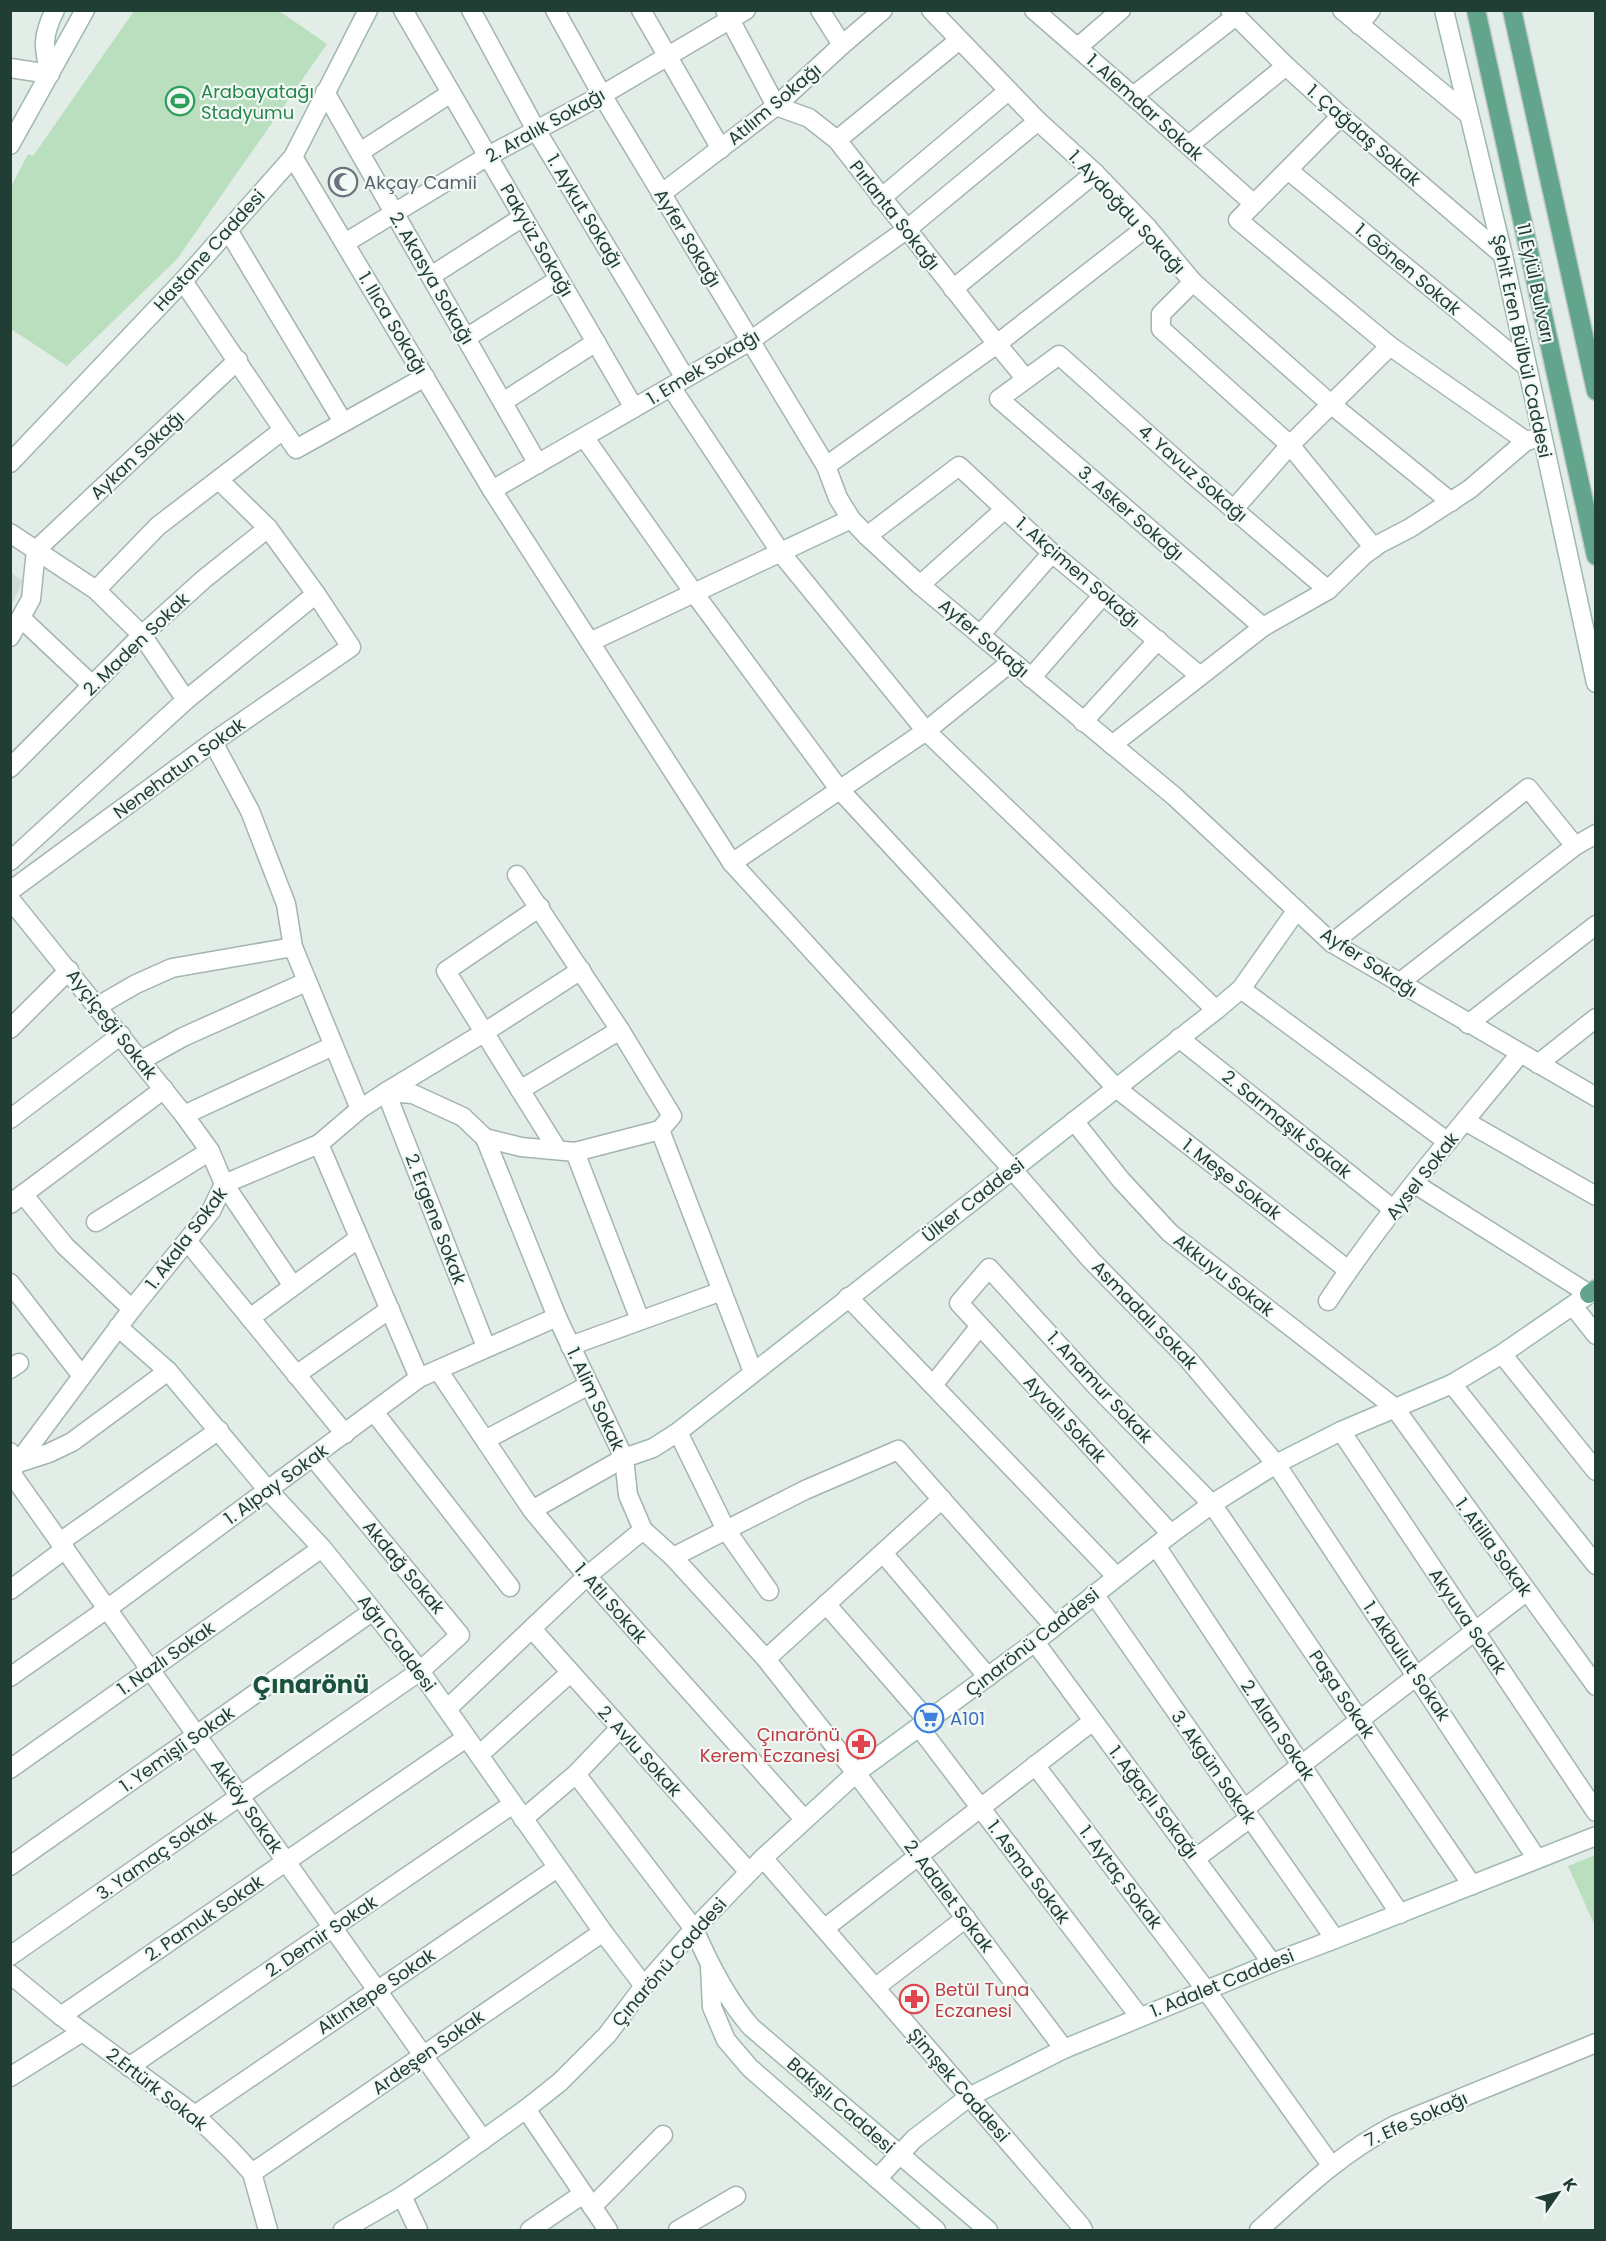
<svg xmlns="http://www.w3.org/2000/svg" width="1606" height="2241" viewBox="0 0 1606 2241" font-family="Poppins,sans-serif">
	<style>
		.built { fill: #cfddd5 }
		.green { fill: #b9dfbf }
		.lines { fill: none; stroke-linecap: round; stroke-linejoin: round }
		.street-casing { stroke: #a3b5ad; stroke-width: 21 }
		.secondary-casing { stroke: #9fb9ad; stroke-width: 21 }
		.primary-casing { stroke: #c1c9c6; stroke-width: 21 }
		.street { stroke: #fff; stroke-width: 18 }
		.secondary { stroke: #fff; stroke-width: 18 }
		.primary { stroke: #63a58c; stroke-width: 18 }
		.labels { text-anchor: middle; dominant-baseline: central; stroke-width: 4.5; stroke-linejoin: round; paint-order: stroke }
		.leisure-label { font-size: 18px; fill: #27864d; stroke: #f2f9f5; text-anchor: start }
		.street-label { font-size: 18px; fill: #203e33; stroke: #f2f9f5 }
		.worship-label { font-size: 18px; fill: #5b616d; stroke: #f2f9f5; text-anchor: start }
		.shop-label { font-size: 18px; fill: #366cbe; stroke: #f2f9f5; text-anchor: start }
		.health-label { font-size: 18px; fill: #be3a42; stroke: #f2f9f5; text-anchor: end }
		.district-label { font-size: 24px; font-weight: bold; fill: #1b523e; stroke: #f2f9f5 }
	</style>
	<rect width="100%" height="100%" fill="#e1ede6"/>
	<path class="built" d="M11,573L23,581L11,606Z"/>
	<g class="green">
		<path d="M134,11H279L327,44L177,259L67,366L11,329V187L28,154L33,156Z"/>
		<path d="M1595,1855V1926L1568,1866Z"/>
	</g>
	<g class="lines">
		<g class="street-casing">
			<g id="street">
				<path d="M403,10L634,408"/>
				<path d="M471,10L536,130L685,378"/>
				<path d="M555,10L602,95L826,466L838,498L851,519L867,536L920,585L1174,796L1332,943L1596,1097"/>
				<path d="M641,10L721,149"/>
				<path d="M725,10L776,106L809,118L837,140L997,344L826,466"/>
				<path d="M820,10L842,45"/>
				<path d="M931,10L1038,121L1095,173L1147,227L1193,282L1332,405L1451,502"/>
				<path d="M1034,10L1133,96L1254,204"/>
				<path d="M1230,10L1286,66L1341,116L1503,255"/>
				<path d="M1342,10L1468,114"/>
				<path d="M1359,25L1371,10"/>
				<path d="M1078,47L1121,10"/>
				<path d="M10,68L50,74"/>
				<path d="M325,92L538,464"/>
				<path d="M1133,96L1236,16"/>
				<path d="M1341,116L1238,220L1390,346L1526,441"/>
				<path d="M837,140L958,41"/>
				<path d="M1189,145L1286,66"/>
				<path d="M360,152L451,93"/>
				<path d="M293,157L492,490L732,863L1012,1169L1091,1260L1188,1359L1276,1464L1537,1859"/>
				<path d="M1288,170L1527,367"/>
				<path d="M661,194L776,106L842,45L883,10"/>
				<path d="M881,198L1008,91"/>
				<path d="M228,230L343,422"/>
				<path d="M345,243L488,156L602,95L746,10"/>
				<path d="M431,276L523,217"/>
				<path d="M183,281L296,449L425,377"/>
				<path d="M1193,282L1161,314V329L1290,445L1374,548"/>
				<path d="M953,289L1095,173"/>
				<path d="M466,338L559,279"/>
				<path d="M1026,379L997,344L1147,227"/>
				<path d="M671,387L781,553L926,731L1216,1010"/>
				<path d="M503,402L596,342"/>
				<path d="M584,437L694,593L839,789L1116,1088L1348,1270"/>
				<path d="M492,490L750,341L906,230L1038,121"/>
				<path d="M1234,509L1290,445L1390,346"/>
				<path d="M10,533L96,590L142,635L186,700"/>
				<path d="M867,536L959,466L1052,553L1199,675"/>
				<path d="M920,585L1005,509"/>
				<path d="M96,590L158,526L283,430"/>
				<path d="M21,618L92,685"/>
				<path d="M1263,627L999,399L1059,355L1191,473L1328,590"/>
				<path d="M980,635L1052,553"/>
				<path d="M10,637L31,599L36,550L238,360"/>
				<path d="M590,642L851,519"/>
				<path d="M1031,678L1103,595"/>
				<path d="M1083,722L1158,640"/>
				<path d="M213,742L250,811L286,904L293,947L360,1109"/>
				<path d="M1112,745L1263,627L1328,590L1364,555L1379,544L1410,528L1470,489L1526,441L1542,437"/>
				<path d="M10,768L142,635L204,579L268,528"/>
				<path d="M10,861L186,700L316,594"/>
				<path d="M732,863L926,731L1011,662"/>
				<path d="M517,875L620,1030L672,1116L660,1130"/>
				<path d="M10,891L213,742L351,647L316,594L268,528L219,480"/>
				<path d="M10,899L184,1115L210,1151L224,1184L293,1286"/>
				<path d="M540,907L446,971L557,1149"/>
				<path d="M1332,943L1528,788L1575,846"/>
				<path d="M1399,983L1575,846L1596,834"/>
				<path d="M1241,989L1448,1142"/>
				<path d="M98,1006L136,984L172,968L293,947"/>
				<path d="M1468,1024L1596,925"/>
				<path d="M10,1029L69,970"/>
				<path d="M1179,1038L1394,1210"/>
				<path d="M140,1061L183,1037L306,982"/>
				<path d="M1538,1064L1596,1018"/>
				<path d="M520,1090L620,1030"/>
				<path d="M184,1115L333,1046"/>
				<path d="M10,1119L121,1035"/>
				<path d="M1074,1121L1121,1180L1170,1233L1394,1407L1596,1686"/>
				<path d="M1465,1121L1596,1196"/>
				<path d="M660,1130L753,1372"/>
				<path d="M485,1138L557,1317L624,1458L628,1495L643,1530L673,1557L766,1659L856,1773L1064,2049"/>
				<path d="M319,1144L419,1378"/>
				<path d="M575,1152L640,1320"/>
				<path d="M1415,1184L1589,1294"/>
				<path d="M23,1194L65,1246L132,1309"/>
				<path d="M10,1204L164,1089"/>
				<path d="M96,1222L210,1151"/>
				<path d="M188,1242L345,1434"/>
				<path d="M10,1283L82,1376"/>
				<path d="M848,1297L1116,1576"/>
				<path d="M1328,1301C1385,1214 1454,1134 1520,1054"/>
				<path d="M250,1318L359,1238"/>
				<path d="M570,1346L722,1291"/>
				<path d="M486,1347L386,1092L485,1032L581,970"/>
				<path d="M1502,1354L1596,1471"/>
				<path d="M438,1370L532,1510L587,1576L804,1819"/>
				<path d="M296,1375L390,1309"/>
				<path d="M1452,1384L1596,1565"/>
				<path d="M933,1385L980,1326"/>
				<path d="M374,1412L510,1587"/>
				<path d="M1341,1431L1596,1812"/>
				<path d="M678,1432L726,1530L769,1591"/>
				<path d="M485,1440L589,1385"/>
				<path d="M10,1452L18,1463L49,1453L72,1442L168,1371"/>
				<path d="M10,1473L132,1309L211,1211L224,1184L319,1144L360,1109L386,1092L413,1094L463,1117L485,1138L521,1147L575,1152L660,1130"/>
				<path d="M11,1473L483,2140"/>
				<path d="M532,1510L624,1458"/>
				<path d="M1171,1534L959,1303L989,1268L1096,1386L1212,1504L1472,1885"/>
				<path d="M60,1542L219,1430"/>
				<path d="M1156,1546L1400,1914"/>
				<path d="M883,1553L988,1677"/>
				<path d="M673,1557L805,1490L898,1450L1054,1626"/>
				<path d="M10,1590L65,1549"/>
				<path d="M1094,1594L1335,1939"/>
				<path d="M826,1604L928,1721"/>
				<path d="M532,1629L749,1872"/>
				<path d="M1035,1642L1272,1963"/>
				<path d="M766,1659L942,1499"/>
				<path d="M10,1677L107,1609L419,1378L557,1317"/>
				<path d="M447,1709L587,1576L643,1530"/>
				<path d="M919,1727L1139,2016"/>
				<path d="M479,1755L570,1673"/>
				<path d="M1035,1765L1206,1990L1331,2165"/>
				<path d="M10,1769L322,1548"/>
				<path d="M576,1774L694,1929"/>
				<path d="M1244,1809L1526,1592"/>
				<path d="M523,1819L576,1774L620,1728"/>
				<path d="M763,1858L1081,2226L1083,2230"/>
				<path d="M1196,1858L1250,1818"/>
				<path d="M10,1866L373,1611"/>
				<path d="M825,1928L1093,1721"/>
				<path d="M10,1956L420,1671L460,1635L313,1457"/>
				<path d="M10,1974L61,2016L195,2115L231,2150L252,2173L268,2230"/>
				<path d="M876,1987L966,1918"/>
				<path d="M61,2016L466,1738"/>
				<path d="M129,2067L513,1804"/>
				<path d="M10,2077L82,2032"/>
				<path d="M526,2109L608,2230"/>
				<path d="M195,2115L557,1868"/>
				<path d="M252,2173L603,1932"/>
				<path d="M402,2196L418,2230"/>
				<path d="M592,2207L663,2135"/>
				<path d="M530,2230L583,2194"/>
				<path d="M678,2230L736,2196"/>
				<path d="M1259,2230C1303,2190 1341,2153 1395,2125L1596,2043"/>
			</g>
		</g>
		<g class="secondary-casing">
			<g id="secondary">
				<path d="M1444,10L1503,255L1596,683"/>
				<path d="M50,74C43,47 42,36 55,10"/>
				<path d="M10,145L85,10"/>
				<path d="M10,463L183,281L293,157L368,10"/>
				<path d="M1573,1306L1596,1335"/>
				<path d="M118,1327L168,1371L267,1489L322,1548L373,1611L420,1671L603,1932L644,1986"/>
				<path d="M10,1369L19,1363"/>
				<path d="M624,1458L653,1448L678,1432L1216,1010L1241,989L1296,911"/>
				<path d="M694,1929C709,1964 726,1998 751,2027L988,2230"/>
				<path d="M710,1967L712,2007L726,2040L750,2068L936,2230"/>
				<path d="M877,2179L914,2139L969,2097L1064,2049L1272,1963L1335,1939L1596,1836"/>
				<path d="M343,2230L402,2196L442,2169L526,2109L560,2082L607,2035L644,1986L694,1929L763,1858L856,1773L1035,1642L1171,1534L1212,1504L1276,1464L1341,1431L1452,1384L1502,1354L1589,1294"/>
			</g>
		</g>
		<g class="primary-casing">
			<g id="primary">
				<path d="M1476,10L1596,556"/>
				<path d="M1512,10L1596,391"/>
				<path d="M1589,1294L1596,1289"/>
			</g>
		</g>
		<use href="#street" class="street"/>
		<use href="#secondary" class="secondary"/>
		<use href="#primary" class="primary"/>
	</g>
	<defs>
		<g id="stadium-ring" transform="scale(1.5)"><circle r="9.5" fill="#f2f9f5" stroke="#2e9e5b" stroke-width="1.5"/><path d="M0-5a6.5 5 0 1 0 0 10a6.5 5 0 1 0 0-10ZM-3.5-1.8h7v3.6h-7Z" fill="#2e9e5b"/></g>
		<g id="mosque-ring" transform="scale(1.5)"><circle r="9.5" fill="#f2f9f5" stroke="#6b7280" stroke-width="1.5"/><path d="M3.5-4.9A6 6 0 1 0 3.5 4.9A5 5 0 1 1 3.5-4.9Z" fill="#6b7280"/></g>
		<g id="supermarket-ring" transform="scale(1.5)"><circle r="9.5" fill="#f2f9f5" stroke="#3f7fe0" stroke-width="1.5"/><path d="M-6-5.5h2.5l.6 2H6L4.5 2H-2.5L-4.4-4H-6ZM-1.5 3.2a1.3 1.3 0 1 0 .1 0ZM3 3.2a1.3 1.3 0 1 0 .1 0Z" fill="#3f7fe0"/></g>
		<g id="pharmacy-ring" transform="scale(1.5)"><circle r="9.5" fill="#f2f9f5" stroke="#e0444e" stroke-width="1.5"/><path d="M-2-6h4v4h4v4h-4v4h-4v-4h-4v-4h4Z" fill="#e0444e"/></g>
	</defs>
	<g fill-rule="evenodd">
		<use href="#stadium-ring" x="180" y="101"/>
		<use href="#mosque-ring" x="343" y="182"/>
		<use href="#supermarket-ring" x="929" y="1718"/>
		<use href="#pharmacy-ring" x="861" y="1744"/>
		<use href="#pharmacy-ring" x="914" y="1999"/>
	</g>
	<g class="labels">
		<g class="leisure-label">
			<text x="201" y="91">Arabayatağı<tspan x="201" dy="21">Stadyumu</tspan></text>
		</g>
		<g class="street-label">
			<text transform="translate(774 104) rotate(-40)">Atılım Sokağı</text>
			<text transform="translate(1145 107) rotate(42)">1. Alemdar Sokak</text>
			<text transform="translate(545 125) rotate(-29)">2. Aralık Sokağı</text>
			<text transform="translate(1364 135) rotate(41)">1. Çağdaş Sokak</text>
			<text transform="translate(585 211) rotate(59)">1. Aykut Sokağı</text>
			<text transform="translate(1127 212) rotate(47)">1. Aydoğdu Sokağı</text>
			<text transform="translate(895 215) rotate(52)">Pırlanta Sokağı</text>
			<text transform="translate(688 238) rotate(59)">Ayfer Sokağı</text>
			<text transform="translate(537 240) rotate(60)">Pakyüz Sokağı</text>
			<text transform="translate(209 250) rotate(-48)">Hastane Caddesi</text>
			<text transform="translate(1408 269) rotate(40)">1. Gönen Sokak</text>
			<text transform="translate(432 278) rotate(60)">2. Akasya Sokağı</text>
			<text transform="translate(1536 283) rotate(78)">11 Eylül Bulvarı</text>
			<text transform="translate(393 323) rotate(59)">1. Ilıca Sokağı</text>
			<text transform="translate(1522 346) rotate(78)">Şehit Eren Bülbül Caddesi</text>
			<text transform="translate(703 367) rotate(-31)">1. Emek Sokağı</text>
			<text transform="translate(137 455) rotate(-43)">Aykan Sokağı</text>
			<text transform="translate(1193 473) rotate(41)">4. Yavuz Sokağı</text>
			<text transform="translate(1131 513) rotate(41)">3. Asker Sokağı</text>
			<text transform="translate(1078 572) rotate(41)">1. Akçimen Sokağı</text>
			<text transform="translate(984 638) rotate(40)">Ayfer Sokağı</text>
			<text transform="translate(136 644) rotate(-44)">2. Maden Sokak</text>
			<text transform="translate(179 768) rotate(-36)">Nenehatun Sokak</text>
			<text transform="translate(1369 962) rotate(33)">Ayfer Sokağı</text>
			<text transform="translate(112 1024) rotate(52)">Ayçiçeği Sokak</text>
			<text transform="translate(1287 1124) rotate(39)">2. Sarmaşık Sokak</text>
			<text transform="translate(1422 1176) rotate(-52)">Aysel Sokak</text>
			<text transform="translate(1232 1179) rotate(38)">1. Meşe Sokak</text>
			<text transform="translate(973 1200) rotate(-38)">Ülker Caddesi</text>
			<text transform="translate(436 1219) rotate(69)">2. Ergene Sokak</text>
			<text transform="translate(186 1238) rotate(-53)">1. Akala Sokak</text>
			<text transform="translate(1224 1275) rotate(38)">Akkuyu Sokak</text>
			<text transform="translate(1145 1315) rotate(46)">Asmadalı Sokak</text>
			<text transform="translate(1100 1387) rotate(47)">1. Anamur Sokak</text>
			<text transform="translate(596 1399) rotate(65)">1. Alim Sokak</text>
			<text transform="translate(1065 1419) rotate(47)">Ayvalı Sokak</text>
			<text transform="translate(276 1484) rotate(-36)">1. Alpay Sokak</text>
			<text transform="translate(1494 1547) rotate(54)">1. Atilla Sokak</text>
			<text transform="translate(404 1567) rotate(50)">Akdağ Sokak</text>
			<text transform="translate(611 1603) rotate(49)">1. Atlı Sokak</text>
			<text transform="translate(1468 1621) rotate(56)">Akyuva Sokak</text>
			<text transform="translate(1032 1642) rotate(-38)">Çınarönü Caddesi</text>
			<text transform="translate(397 1643) rotate(53)">Ağrı Caddesi</text>
			<text transform="translate(166 1658) rotate(-35)">1. Nazlı Sokak</text>
			<text transform="translate(1407 1661) rotate(56)">1. Akbulut Sokak</text>
			<text transform="translate(1342 1694) rotate(56)">Paşa Sokak</text>
			<text transform="translate(1278 1730) rotate(56)">2. Alan Sokak</text>
			<text transform="translate(177 1749) rotate(-35)">1. Yemişli Sokak</text>
			<text transform="translate(640 1751) rotate(48)">2. Avlu Sokak</text>
			<text transform="translate(1214 1767) rotate(55)">3. Akgün Sokak</text>
			<text transform="translate(1154 1802) rotate(53)">1. Ağaçlı Sokağı</text>
			<text transform="translate(247 1806) rotate(55)">Akköy Sokak</text>
			<text transform="translate(156 1855) rotate(-35)">3. Yamaç Sokak</text>
			<text transform="translate(1029 1872) rotate(53)">1. Asma Sokak</text>
			<text transform="translate(1121 1877) rotate(53)">1. Aytaç Sokak</text>
			<text transform="translate(949 1896) rotate(53)">2. Adalet Sokak</text>
			<text transform="translate(204 1918) rotate(-34)">2. Pamuk Sokak</text>
			<text transform="translate(321 1936) rotate(-34)">2. Demir Sokak</text>
			<text transform="translate(669 1962) rotate(-49)">Çınarönü Caddesi</text>
			<text transform="translate(1222 1983) rotate(-22)">1. Adalet Caddesi</text>
			<text transform="translate(376 1991) rotate(-34)">Altıntepe Sokak</text>
			<text transform="translate(428 2052) rotate(-35)">Ardeşen Sokak</text>
			<text transform="translate(959 2085) rotate(49)">Şimşek Caddesi</text>
			<text transform="translate(157 2089) rotate(38)">2.Ertürk Sokak</text>
			<text transform="translate(841 2105) rotate(41)">Bakışlı Caddesi</text>
			<text transform="translate(1416 2119) rotate(-24)">7. Efe Sokağı</text>
		</g>
		<g class="worship-label">
			<text x="364" y="182">Akçay Camii</text>
		</g>
		<g class="shop-label">
			<text x="950" y="1718">A101</text>
		</g>
		<g class="health-label">
			<text x="840" y="1734">Çınarönü<tspan x="840" dy="21">Kerem Eczanesi</tspan></text>
			<text x="935" y="1989" text-anchor="start">Betül Tuna<tspan x="935" dy="21">Eczanesi</tspan></text>
		</g>
		<g class="district-label">
			<text x="311" y="1684">Çınarönü</text>
		</g>
	</g>
	<rect width="1606" height="2241" fill="none" stroke="#203e33" stroke-width="24"/>
	<g transform="translate(1558 2193) rotate(55)" stroke="#f2f9f5" stroke-width="4.5" paint-order="stroke">
	<path d="M0-4.5L10 22L0 15L-10 22Z" fill="#203e33"/>
	<text y="-9" font-size="16" font-weight="bold" text-anchor="middle" fill="#203e33">K</text>
	</g>
</svg>
